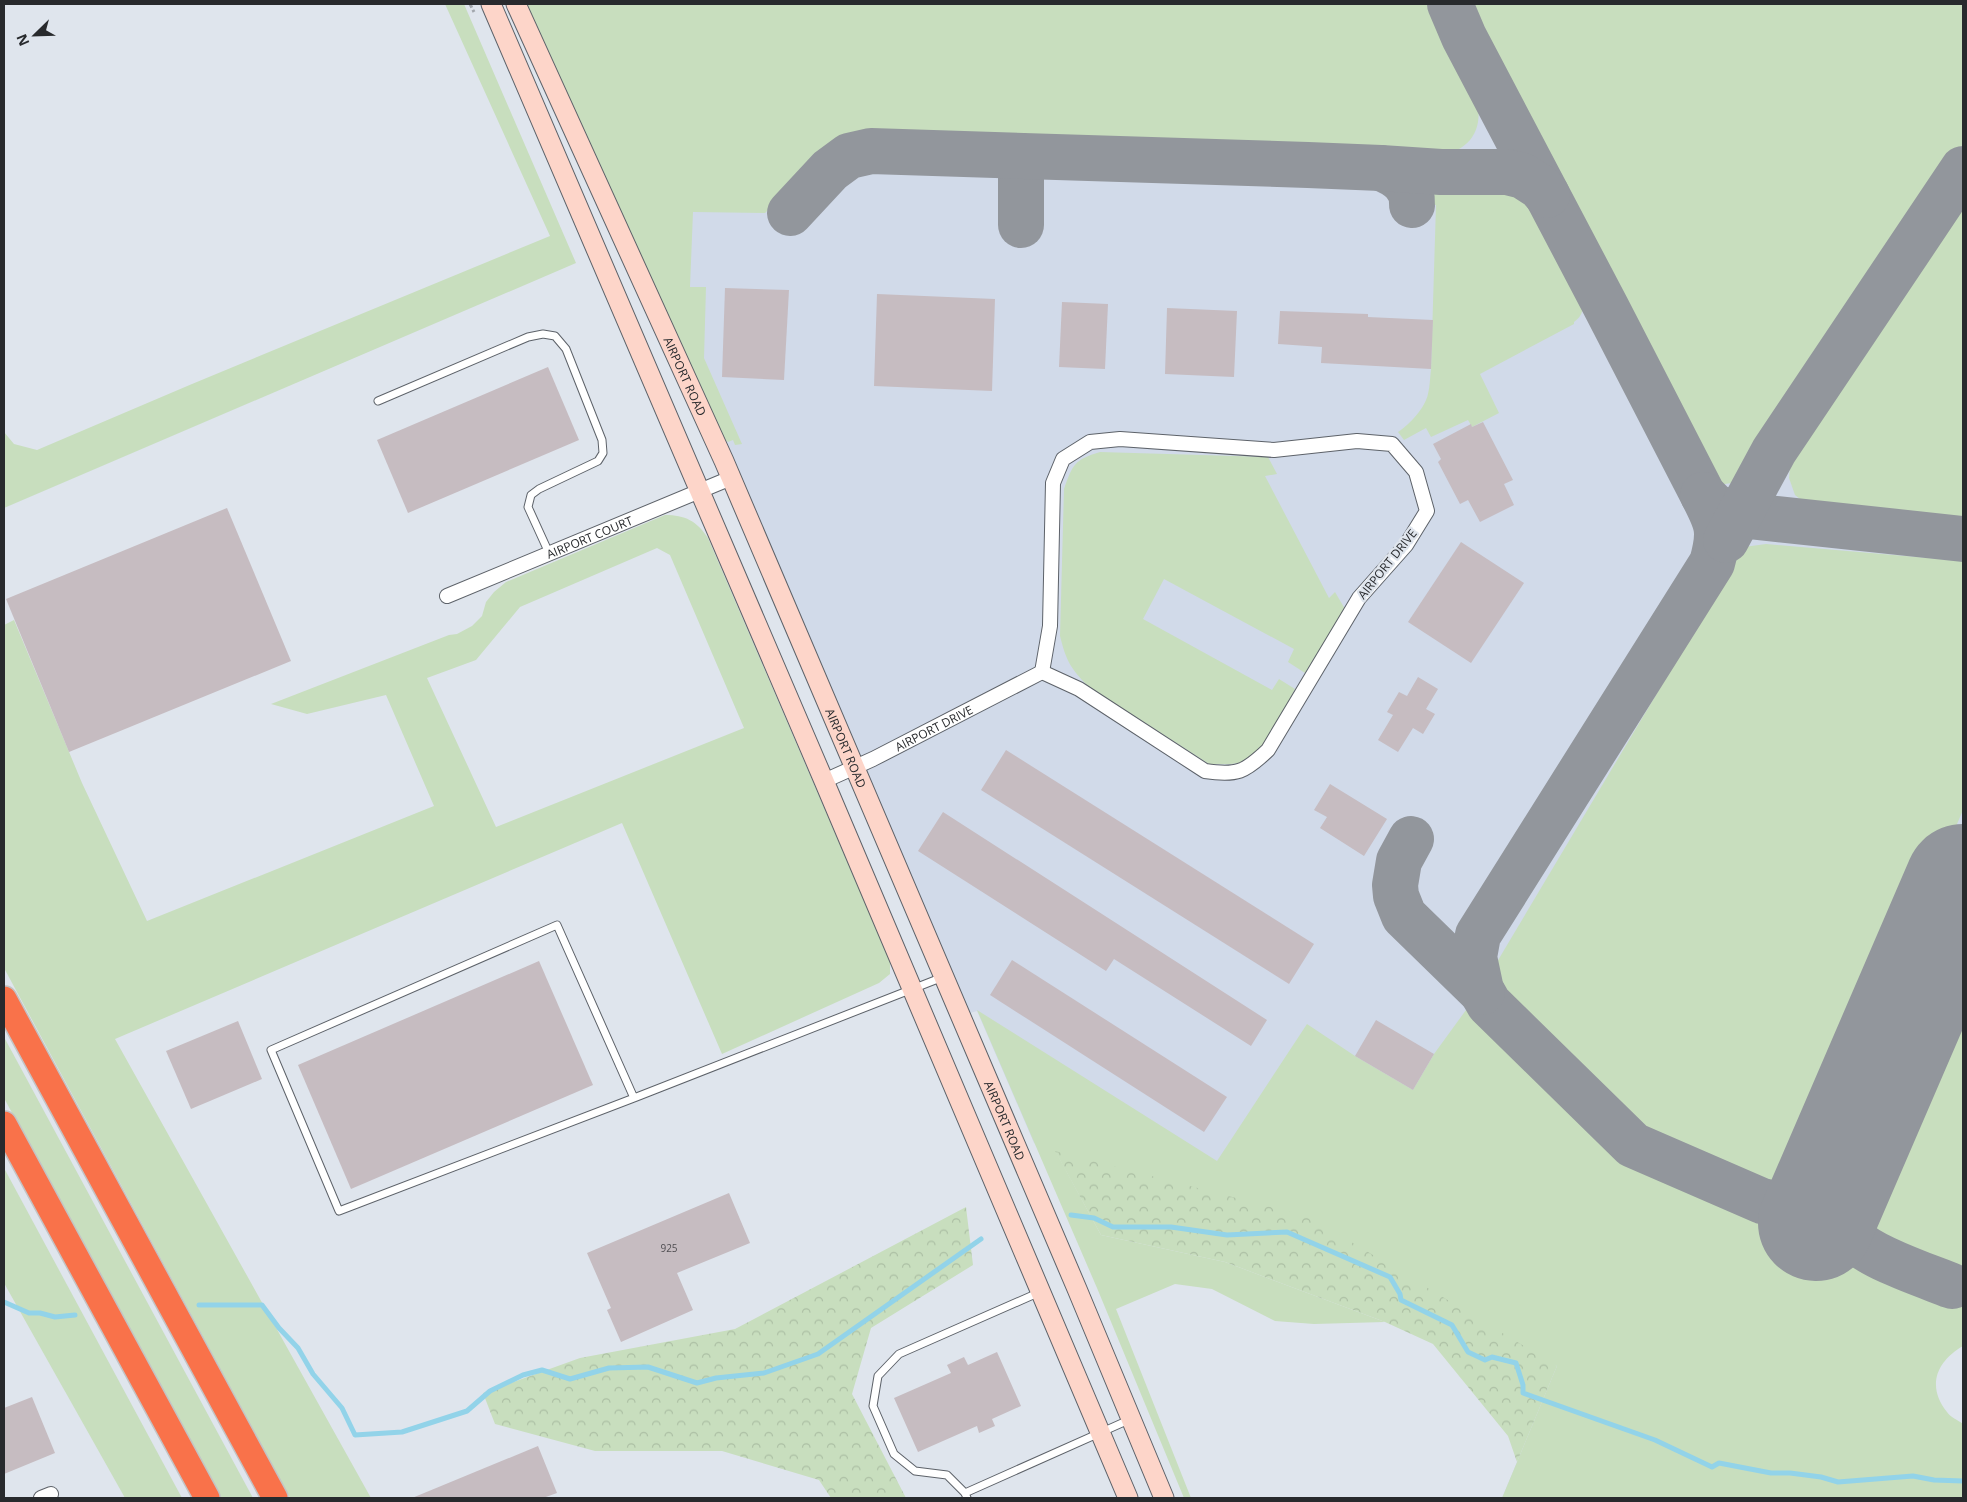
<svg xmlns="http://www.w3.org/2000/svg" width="1967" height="1502" viewBox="0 0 1967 1502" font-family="'Open Sans',sans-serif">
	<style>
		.built { fill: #d1dae9 }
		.green { fill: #c8debe; fill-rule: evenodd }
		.forest { fill: url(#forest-crowns) }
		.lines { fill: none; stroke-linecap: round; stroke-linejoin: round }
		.stream { stroke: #92d3e9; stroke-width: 5 }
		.taxiway { stroke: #92969c; stroke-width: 46 }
		.runway { stroke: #92969c; stroke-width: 116 }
		.building { fill: #c6bcc1 }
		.service-casing { stroke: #5d6269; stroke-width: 9 }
		.minor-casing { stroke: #5d6269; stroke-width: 16 }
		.secondary-casing { stroke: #5d6269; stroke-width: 21 }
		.motorway-casing { stroke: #c3c3c4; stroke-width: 28 }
		.path { stroke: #a2a7ad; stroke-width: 3; stroke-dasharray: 4 2.5; stroke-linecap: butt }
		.service { stroke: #fff; stroke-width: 7 }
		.minor { stroke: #fff; stroke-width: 14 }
		.secondary { stroke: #fdd5c9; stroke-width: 19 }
		.motorway { stroke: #f9724a; stroke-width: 25 }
		.labels { text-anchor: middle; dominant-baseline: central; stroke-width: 4.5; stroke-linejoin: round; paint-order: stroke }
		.number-label { font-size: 10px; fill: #504e52 }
		.street-label { font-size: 12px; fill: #282a2d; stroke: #dfe5ed }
	</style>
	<defs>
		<pattern id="forest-crowns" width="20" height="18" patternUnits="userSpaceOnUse" patternTransform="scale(1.25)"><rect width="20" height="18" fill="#c8debe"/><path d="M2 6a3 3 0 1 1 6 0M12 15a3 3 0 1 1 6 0" fill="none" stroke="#acbfa4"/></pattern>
	</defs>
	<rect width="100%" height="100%" fill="#dfe5ed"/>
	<path class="built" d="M527,4H1963V1258L1861,1498H1502L1557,1366L1034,1143L977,1011L970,1013L720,431Z"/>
	<g class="green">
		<path d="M445,4H464L576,263L4,508V432L14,444L37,450L192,384L550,236Z"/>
		<path d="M527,4H1435L1442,28L1475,91C1486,129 1472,152 1433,157L870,139L828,152L765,213L693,212L690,287H706L704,358L742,444L735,445L733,440L728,442L724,439Z"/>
		<path d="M1475,4H1963V144L1738,482L1712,486L1617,301L1479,39L1475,25Z"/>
		<path d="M1446,186L1501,189V191C1518,194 1527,201 1538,214L1540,213L1582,292L1580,294C1585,305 1584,315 1574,322V324L1480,374L1499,413L1472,427L1468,420L1431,437L1426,428L1404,440L1398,432C1410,424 1425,408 1428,394C1430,386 1430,377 1431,369L1436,205L1425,204C1428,194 1436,188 1446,186Z"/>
		<path d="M1963,196V526L1836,515L1811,508L1795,495L1789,478L1791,457Z"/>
		<path d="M1100,452L1268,457L1277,474L1265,476L1329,598L1335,592L1345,609L1305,673L1288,662L1294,649L1164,579L1143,619L1272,690L1279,679L1295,689C1286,706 1266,748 1251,758C1239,766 1223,764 1209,764L1088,686C1070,668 1066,660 1060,636L1064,489C1073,464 1074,460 1100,452Z"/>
		<path d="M665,515C685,515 697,521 708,538L890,961V974L879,983L722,1054L622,823L115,1039L371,1498H290L4,968V625L14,620L82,783L147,921L434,806L386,695L307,714L271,704L449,635L457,634L472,626L482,616L486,602L494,592L506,582ZM657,548L670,555L744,728L496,827L427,678L476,660L520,607Z"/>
		<path d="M1766,544L1963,561V810L1801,1190L1769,1188L1641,1135L1502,998L1491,972L1744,547Z"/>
		<path d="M1963,957V1346C1937,1361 1926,1386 1947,1412C1950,1417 1958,1420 1963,1424V1498H1502L1557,1366L1056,1152L1101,1235L1225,1262L1385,1322L1314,1324L1275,1321L1212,1289L1175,1284L1116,1309L1191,1498H1184L1097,1288L977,1010L1217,1161L1307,1024L1355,1056L1413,1090L1434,1054L1466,1010L1625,1163L1943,1304L1955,1276L1870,1240L1850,1220Z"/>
		<path d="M4,1037L253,1498H220L4,1098Z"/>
		<path d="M4,1168L182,1498H125L4,1283Z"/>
	</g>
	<g class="forest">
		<path d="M1055,1151L1310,1217L1557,1366L1517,1462L1508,1436L1433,1344L1385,1322L1225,1262L1101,1235Z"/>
		<path d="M966,1207L973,1265L871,1328L852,1394L906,1498H831L819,1480L722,1451H595L495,1424L483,1393L580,1358L735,1329Z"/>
	</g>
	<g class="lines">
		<g class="stream">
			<path d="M1071,1215L1094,1218L1113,1227H1171L1227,1235L1287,1232L1390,1277L1400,1294L1401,1300L1452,1325L1468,1352L1485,1360L1492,1357L1516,1363L1523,1385V1393L1655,1440L1712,1467L1719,1463L1771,1473H1790L1821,1477L1838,1482L1913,1476L1934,1480L1963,1481"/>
			<path d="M4,1302L29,1313H40L55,1317L75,1315"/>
			<path d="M199,1305H262L279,1328L298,1348L313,1374L342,1408L355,1435L402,1432L467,1411L490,1391L523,1375L542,1370L570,1379L609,1368L648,1367L697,1383L716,1378L764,1373L818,1354L981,1239"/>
		</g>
		<g class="taxiway">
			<path d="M1450,4L1464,37L1606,307L1703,495L1715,507L1739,515L1963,539"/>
			<path d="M1021,156V225"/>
			<path d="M1381,168C1398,175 1413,185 1412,205"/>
			<path d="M790,213L830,170L849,156L871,151L1308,165L1381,168L1441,172H1507L1523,176L1540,187L1547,195"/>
			<path d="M1703,495C1718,524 1721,531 1712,563L1478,935L1474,957L1481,990L1489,1004L1633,1145L1762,1201C1791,1209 1806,1200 1832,1188C1836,1205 1841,1227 1855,1240C1872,1258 1927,1276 1952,1286"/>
			<path d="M1726,540L1774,451L1963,169"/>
			<path d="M1411,839L1399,861L1395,885L1396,896L1404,916L1482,992"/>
		</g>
		<path class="runway" d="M1816,1223L1963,882"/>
	</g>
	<g class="building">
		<path d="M725,288L789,290L784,380L722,377Z"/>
		<path d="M877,294L995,299L992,391L874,386Z"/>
		<path d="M1062,302L1108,304L1105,369L1059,367Z"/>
		<path d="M1167,308L1237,311L1234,377L1165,374Z"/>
		<path d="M1280,311L1368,314V317L1433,320L1431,369L1321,363L1322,347L1278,344Z"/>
		<path d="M548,367L579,440L408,513L377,440Z"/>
		<path d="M1483,422L1513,480L1504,484L1514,505L1480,522L1468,500L1460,504L1438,462L1441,459L1433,444L1471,424L1472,427Z"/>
		<path d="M227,508L291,661L69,752L6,599Z"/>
		<path d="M1461,542L1524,583L1471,663L1408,622Z"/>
		<path d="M1418,677L1438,689L1426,709L1435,714L1423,734L1413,728L1398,752L1378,740L1393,715L1387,712L1399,692L1407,696Z"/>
		<path d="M1006,750L1314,944L1289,984L981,790Z"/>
		<path d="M1330,784L1387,819L1364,856L1320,828L1327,817L1314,810Z"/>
		<path d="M943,812L1267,1020L1251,1046L1114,959L1106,971L918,851Z"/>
		<path d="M1012,960L1227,1097L1204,1132L990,995Z"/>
		<path d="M539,961L593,1085L351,1189L298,1065Z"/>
		<path d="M1376,1020L1434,1054L1413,1090L1355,1056Z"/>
		<path d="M238,1021L262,1079L191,1109L166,1051Z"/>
		<path d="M729,1193L750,1243L677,1273L693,1310L621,1342L607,1310L611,1308L587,1253Z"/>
		<path d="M997,1352L1021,1406L992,1419L995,1426L979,1433L977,1426L918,1452L894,1398L951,1373L947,1365L964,1357L968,1365Z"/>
		<path d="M32,1397L55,1453L4,1474V1408Z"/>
		<path d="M538,1446L557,1493L543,1498H412Z"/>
	</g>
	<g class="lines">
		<g class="service-casing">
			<g id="service">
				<path d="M378,401L528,337L543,334L555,336L566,349L602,440L603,453L598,461L539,489L531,495L528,507L549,553"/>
				<path d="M634,1098L339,1211L271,1050L557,925L634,1098L943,977"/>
				<path d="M965,1493L947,1475L915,1471L894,1454L873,1406L878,1376L899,1354L1040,1292"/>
				<path d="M967,1498L965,1493L1131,1419"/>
			</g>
		</g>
		<g class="minor-casing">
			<g id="minor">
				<path d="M1120,439L1274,450L1357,441L1392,444L1416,472L1427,511L1406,545L1359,598L1268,750C1245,772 1237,776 1205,771L1079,689L1042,672L1050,626L1053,483L1063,459L1090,442Z"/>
				<path id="s1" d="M447,596L731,478"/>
				<path id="s2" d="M824,781L873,759L1042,672"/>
				<path d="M41,1498L51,1494"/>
			</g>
		</g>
		<g class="secondary-casing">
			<g id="secondary">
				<path d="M491,4L824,781L1128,1498"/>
				<path id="s3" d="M516,4L724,461L1077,1289L1164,1498"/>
			</g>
		</g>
		<g class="motorway-casing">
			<g id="motorway">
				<path d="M4,999L275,1498"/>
				<path d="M4,1124L207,1498"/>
			</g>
		</g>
		<path class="path" d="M470,4L474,12"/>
		<use href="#service" class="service"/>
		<use href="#minor" class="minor"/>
		<use href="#secondary" class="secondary"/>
		<use href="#motorway" class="motorway"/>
	</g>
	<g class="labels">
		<g class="number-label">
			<text x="669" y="1248">925</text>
		</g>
		<g class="street-label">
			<text stroke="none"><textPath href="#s3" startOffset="409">AIRPORT ROAD</textPath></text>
			<text stroke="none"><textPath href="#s1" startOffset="154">AIRPORT COURT</textPath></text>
			<text transform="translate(1387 564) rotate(-51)">AIRPORT DRIVE</text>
			<text stroke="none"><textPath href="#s2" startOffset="122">AIRPORT DRIVE</textPath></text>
			<text stroke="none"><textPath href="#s3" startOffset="814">AIRPORT ROAD</textPath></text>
			<text stroke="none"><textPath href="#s3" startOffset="1219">AIRPORT ROAD</textPath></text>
		</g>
	</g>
	<rect width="1967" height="1502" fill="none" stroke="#282a2d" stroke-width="10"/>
	<g transform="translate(35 35) rotate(247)" stroke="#dfe5ed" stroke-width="4" paint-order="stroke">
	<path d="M0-4L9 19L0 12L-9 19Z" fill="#282a2d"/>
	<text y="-8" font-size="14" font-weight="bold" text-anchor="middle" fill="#282a2d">N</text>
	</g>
</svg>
